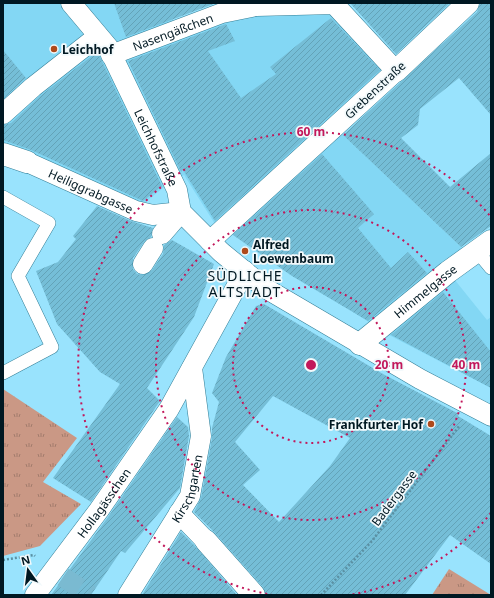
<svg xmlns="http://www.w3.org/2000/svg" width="494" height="598" viewBox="0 0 494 598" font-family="'Noto Sans',sans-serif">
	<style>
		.built { fill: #83d7f4 }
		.park { fill: url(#park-tufts) }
		.building { fill: url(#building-hatch); fill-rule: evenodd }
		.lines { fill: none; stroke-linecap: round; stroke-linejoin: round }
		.pedestrian-tunnel { stroke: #7abad1; stroke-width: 20; stroke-dasharray: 20 10; stroke-linecap: butt }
		.service-casing { stroke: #347f97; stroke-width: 14 }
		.pedestrian-casing { stroke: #347f97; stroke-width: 21 }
		.minor-casing { stroke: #347f97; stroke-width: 23 }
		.path { stroke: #5a90a3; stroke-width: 2.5; stroke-dasharray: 2 2; stroke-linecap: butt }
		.service { stroke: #fff; stroke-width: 13 }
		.pedestrian { stroke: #fff; stroke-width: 20 }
		.minor { stroke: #fff; stroke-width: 22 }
		.ring { fill: none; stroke: #c2185b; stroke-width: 2; stroke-dasharray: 2 4 }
		.poi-dot { fill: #af4a1b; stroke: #f2f9fb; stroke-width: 1.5 }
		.labels { text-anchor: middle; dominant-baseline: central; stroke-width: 3.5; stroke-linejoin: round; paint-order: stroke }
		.street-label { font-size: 12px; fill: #001822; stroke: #f2f9fb }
		.poi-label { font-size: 12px; font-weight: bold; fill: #001822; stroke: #f2f9fb; text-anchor: start }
		.quarter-label { font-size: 14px; letter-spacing: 1px; fill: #001822; stroke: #f2f9fb }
		.centre { fill: #c2185b; stroke: #f2f9fb; stroke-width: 2 }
		.ring-label { font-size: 12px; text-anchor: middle; font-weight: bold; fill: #c2185b; stroke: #f2f9fb; stroke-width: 3.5; stroke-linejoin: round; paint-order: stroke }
	</style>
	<defs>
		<pattern id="park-tufts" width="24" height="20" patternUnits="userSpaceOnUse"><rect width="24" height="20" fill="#ca9885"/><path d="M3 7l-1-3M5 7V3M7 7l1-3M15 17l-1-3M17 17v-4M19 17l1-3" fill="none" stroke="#a27b6c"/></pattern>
		<pattern id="building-hatch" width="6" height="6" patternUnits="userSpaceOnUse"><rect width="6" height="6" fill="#75bed7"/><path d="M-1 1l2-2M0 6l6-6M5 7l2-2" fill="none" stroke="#63a3b8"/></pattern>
	</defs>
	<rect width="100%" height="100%" fill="#99e3fd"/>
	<g class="built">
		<path d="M3,3H166L178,34L223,18L332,10L388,69L215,224L184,175L163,188L139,207L3,146Z"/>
		<path d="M341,133L463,249L375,326L230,233Z"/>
		<path d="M450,274L487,320L491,317V388L389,335V328Z"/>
	</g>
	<g class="park">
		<path d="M3,389L77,438L43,482L81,504L40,546L3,556Z"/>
		<path d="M449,569L491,595H432Z"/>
	</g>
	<g class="building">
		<path d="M114,3H216L126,37Z"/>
		<path d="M350,3H450L396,54Z"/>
		<path d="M480,3H491V115L459,78L420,109L418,125L401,138L450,187L491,153V226L461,247L343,135L477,12Z"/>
		<path d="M331,18L380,70L215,221L183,170L181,172L128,61L226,24L235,41L208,51L241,98L276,74L270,67Z"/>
		<path d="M3,50L26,78L3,99Z"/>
		<path d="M93,55H99L162,186L143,201L31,150L3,140V125L11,123L40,96Z"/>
		<path d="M322,154L374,214L358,228L391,268L408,252L427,273L368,321L292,276L233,235Z"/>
		<path d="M97,206L131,221L153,228L151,237L144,242L133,258V269L137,274L143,275L152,270L163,254L164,245L172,240L214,264L194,317L147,388L160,401L91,502L53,478L120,384L100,372L57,324L36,271L58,262L76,239L73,236Z"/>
		<path d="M443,292L491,352V388L391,335Z"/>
		<path d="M264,304L383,374L459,414L458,416L491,436V564L450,535L405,595H266L263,587L215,533L194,512L201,498L212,438V428L219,402L212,393L226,357L256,306ZM273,396L350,438L330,466L279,522L243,485L260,470L235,442Z"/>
		<path d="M177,417L188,427L189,436L180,488L125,553L121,551L91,595H51L108,517Z"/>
		<path d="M181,532L195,546L237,595H142Z"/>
	</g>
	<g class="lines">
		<path class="pedestrian-tunnel" d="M63,577L90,595"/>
		<g class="service-casing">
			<g id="service">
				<path d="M3,197L49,223L18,276L52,347L3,373"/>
				<path d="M477,251L491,268"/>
			</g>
		</g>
		<g class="pedestrian-casing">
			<g id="pedestrian">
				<path id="s1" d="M71,3L108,47L177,190L181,212L221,252L265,288L420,379L491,416"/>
				<path id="s2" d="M111,55L222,13L256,6L334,4L396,71L210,241"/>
				<path d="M3,114L33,87L98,36"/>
				<path id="s3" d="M27,162L136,211L153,215L181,212"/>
				<path d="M162,234L181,212"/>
				<path d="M143,264L153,248"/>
				<path d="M179,513L206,541"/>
				<path id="s4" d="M35,595L99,510L169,409L245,271"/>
				<path id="s5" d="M128,595L190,496L201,436L192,368"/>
			</g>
		</g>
		<g class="minor-casing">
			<g id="minor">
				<path d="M396,71L468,3"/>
				<path d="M3,154L27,162"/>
				<path id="s6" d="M360,344L448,272L491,241"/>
				<path d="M206,541L254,595"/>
			</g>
		</g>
		<g class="path">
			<path d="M3,560L34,555L35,556"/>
			<path d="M321,595L372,541L460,425"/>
		</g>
		<use href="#service" class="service"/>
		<use href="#pedestrian" class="pedestrian"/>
		<use href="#minor" class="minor"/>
	</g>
	<g class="ring">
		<circle cx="311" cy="365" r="78"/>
		<circle cx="311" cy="365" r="155"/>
		<path d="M491 513A233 233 0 0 1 349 595M273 595A233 233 0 1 1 491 217"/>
	</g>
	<g class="poi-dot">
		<circle cx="54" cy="49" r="4"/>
		<circle cx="245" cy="251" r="4"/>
		<circle cx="431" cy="424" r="4"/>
	</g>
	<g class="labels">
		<g class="street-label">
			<text stroke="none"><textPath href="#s2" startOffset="66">Nasengäßchen</textPath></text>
			<text transform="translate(375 90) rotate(-43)">Grebenstraße</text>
			<text stroke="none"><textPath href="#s1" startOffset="169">Leichhofstraße</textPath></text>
			<text stroke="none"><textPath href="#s3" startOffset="70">Heiliggrabgasse</textPath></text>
			<text stroke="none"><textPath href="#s6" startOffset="84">Himmelgasse</textPath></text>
			<text stroke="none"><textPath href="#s5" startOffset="123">Kirschgarten</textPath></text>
			<text transform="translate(394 498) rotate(-53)">Badergasse</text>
			<text stroke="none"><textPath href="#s4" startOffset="115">Hollagässchen</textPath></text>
		</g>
		<g class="poi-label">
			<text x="62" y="49">Leichhof</text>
			<text x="253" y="244">Alfred<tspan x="253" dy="14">Loewenbaum</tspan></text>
			<text x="423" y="424" text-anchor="end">Frankfurter Hof</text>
		</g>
		<g class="quarter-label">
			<text x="245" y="275">SÜDLICHE<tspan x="245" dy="16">ALTSTADT</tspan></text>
		</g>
	</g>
	<circle cx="311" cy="365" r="6" class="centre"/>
	<g class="ring-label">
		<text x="311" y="136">60 m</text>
		<text x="389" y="369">20 m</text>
		<text x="466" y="369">40 m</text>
	</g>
	<rect width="494" height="598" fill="none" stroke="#001822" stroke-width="8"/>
	<g transform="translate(28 570) rotate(346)" stroke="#f2f9fb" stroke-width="3" paint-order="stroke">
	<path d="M0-3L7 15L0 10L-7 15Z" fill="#001822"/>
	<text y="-6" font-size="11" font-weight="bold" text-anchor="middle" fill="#001822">N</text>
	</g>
</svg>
